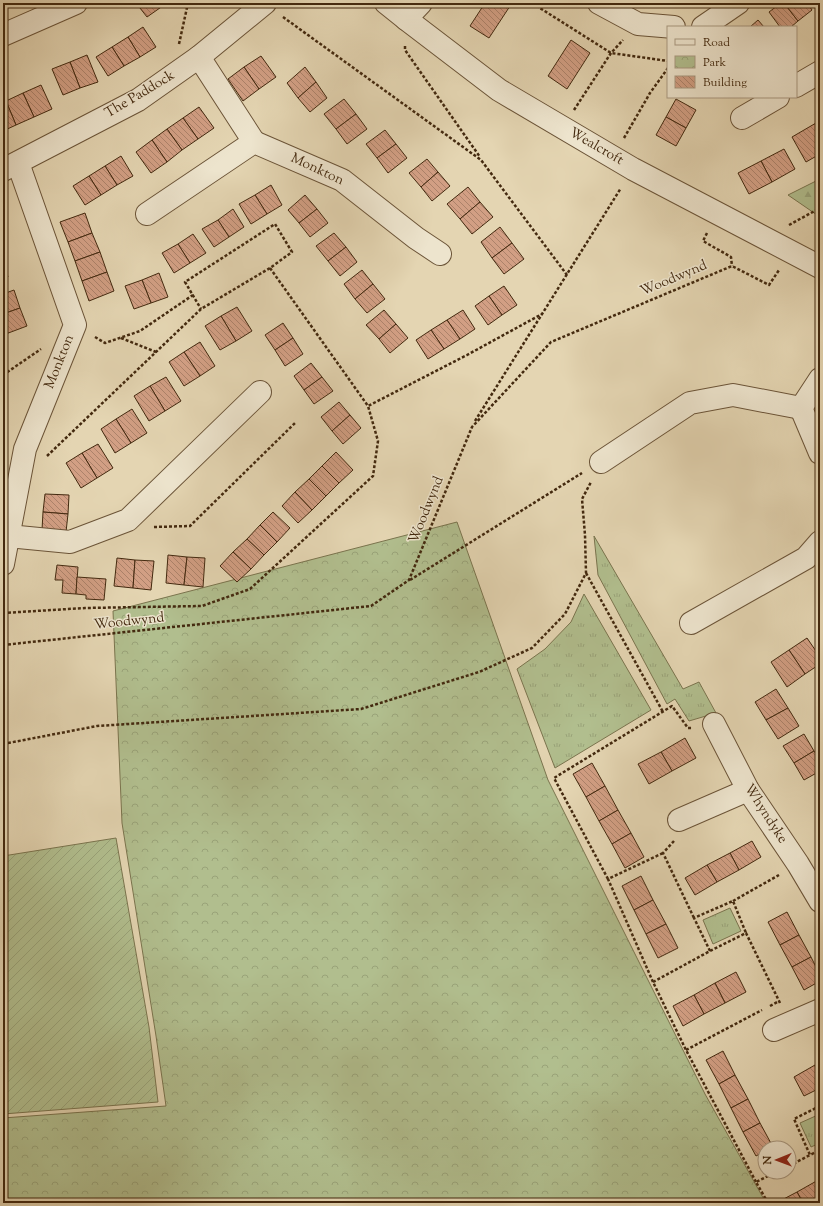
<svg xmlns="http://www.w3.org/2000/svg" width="823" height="1206" viewBox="0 0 823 1206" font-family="'Sorts Mill Goudy',serif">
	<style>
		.grass { fill: url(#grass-tufts); stroke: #7a744e }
		.forest { fill: url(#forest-firs); stroke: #7a744e }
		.park { fill: url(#park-crowns); stroke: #7a744e }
		.garden { fill: url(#garden-furrows); stroke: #7a744e }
		.building { fill: url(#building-back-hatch); stroke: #43290f }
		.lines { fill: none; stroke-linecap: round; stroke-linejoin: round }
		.minor-casing { stroke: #6b5438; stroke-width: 24 }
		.path { stroke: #43290f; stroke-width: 2.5; stroke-dasharray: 3 2; stroke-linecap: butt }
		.minor { stroke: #ede4cd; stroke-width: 22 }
		.labels { text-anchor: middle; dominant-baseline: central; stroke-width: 3; stroke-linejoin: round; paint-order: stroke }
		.street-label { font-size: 14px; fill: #43290f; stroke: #ede4cd }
	</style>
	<defs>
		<pattern id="grass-tufts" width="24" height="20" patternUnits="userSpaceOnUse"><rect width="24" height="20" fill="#b1be8e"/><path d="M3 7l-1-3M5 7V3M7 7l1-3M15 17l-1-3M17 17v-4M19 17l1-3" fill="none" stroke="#99a379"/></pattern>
		<pattern id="forest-firs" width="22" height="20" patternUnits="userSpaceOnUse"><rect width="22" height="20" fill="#b1be8e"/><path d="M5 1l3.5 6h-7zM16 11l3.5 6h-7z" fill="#99a379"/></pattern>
		<pattern id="park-crowns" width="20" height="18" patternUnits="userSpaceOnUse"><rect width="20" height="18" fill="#b1be8e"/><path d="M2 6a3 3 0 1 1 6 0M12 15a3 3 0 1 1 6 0" fill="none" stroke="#99a379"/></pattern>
		<pattern id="garden-furrows" width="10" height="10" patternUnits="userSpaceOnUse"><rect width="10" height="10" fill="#b1be8e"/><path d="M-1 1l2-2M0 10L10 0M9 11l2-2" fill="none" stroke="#99a379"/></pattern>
		<pattern id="building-back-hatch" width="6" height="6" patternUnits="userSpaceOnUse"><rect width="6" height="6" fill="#d29f84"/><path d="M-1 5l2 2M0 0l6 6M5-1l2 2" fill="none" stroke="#ac826a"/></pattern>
	</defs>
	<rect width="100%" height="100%" fill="#e4d5b2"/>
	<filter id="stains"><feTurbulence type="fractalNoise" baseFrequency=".005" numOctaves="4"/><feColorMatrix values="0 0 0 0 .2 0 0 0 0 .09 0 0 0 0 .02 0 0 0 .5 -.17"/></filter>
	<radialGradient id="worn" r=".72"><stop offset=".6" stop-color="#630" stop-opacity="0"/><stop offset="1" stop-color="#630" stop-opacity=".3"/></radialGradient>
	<g class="grass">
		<path d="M594,536L683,689L699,682L716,713L689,721L675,699L667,704L598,575Z"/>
		<path d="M584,594L651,710L555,768L517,669L545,649L571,622Z"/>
		<path d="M730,908L741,931L713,944L703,920Z"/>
		<path d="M820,1114V1143L811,1147L800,1123Z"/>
	</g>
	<path class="forest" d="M820,179V217L788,195Z"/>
	<path class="park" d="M457,522L548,780L705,1094L766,1203H3V1118L166,1106L156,1036L122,823L113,611Z"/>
	<path class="garden" d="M116,838L149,1027L158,1102L3,1114V856Z"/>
	<g class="building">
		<path d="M136,3H167L147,17Z"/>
		<path d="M485,3H512L489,38L470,26Z"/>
		<path d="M781,3H784L798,21L791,27H780L769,12Z"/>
		<path d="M784,3H807L812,10L798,21Z"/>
		<path d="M758,20L764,27H750Z"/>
		<path d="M143,27L156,47L140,57L128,37Z"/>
		<path d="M128,37L140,57L124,66L112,47Z"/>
		<path d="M571,40L590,53L567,89L548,76Z"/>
		<path d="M112,47L124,66L108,76L96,57Z"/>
		<path d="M87,55L98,82L80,88L70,62Z"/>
		<path d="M261,56L276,77L259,89L244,67Z"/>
		<path d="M70,62L80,88L63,95L52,69Z"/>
		<path d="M244,67L259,89L243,101L228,79Z"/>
		<path d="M305,67L316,82L298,98L287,83Z"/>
		<path d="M316,82L327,98L310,112L298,98Z"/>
		<path d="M41,85L52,109L34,117L23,93Z"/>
		<path d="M23,93L34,117L16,125L6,101Z"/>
		<path d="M344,99L356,114L336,129L324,114Z"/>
		<path d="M676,99L696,110L686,128L666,117Z"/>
		<path d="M6,101L16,125L3,131V102Z"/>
		<path d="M199,107L214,128L198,139L183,118Z"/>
		<path d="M356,114L367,129L347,144L336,129Z"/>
		<path d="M666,117L686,128L676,146L656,135Z"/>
		<path d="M183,118L198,139L182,150L167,129Z"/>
		<path d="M816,123L820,130V154L806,162L792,137Z"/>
		<path d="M167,129L182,150L167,162L152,140Z"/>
		<path d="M385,130L396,144L377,158L366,144Z"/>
		<path d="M152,140L167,162L151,173L136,152Z"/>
		<path d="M396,144L407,158L388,173L377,158Z"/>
		<path d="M784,149L795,169L772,182L761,161Z"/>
		<path d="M121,156L133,176L117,185L105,166Z"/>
		<path d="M427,159L438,172L421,187L409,173Z"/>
		<path d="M761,161L772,182L749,194L738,173Z"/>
		<path d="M105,166L117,185L101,195L89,176Z"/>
		<path d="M438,172L450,186L432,201L421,187Z"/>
		<path d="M89,176L101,195L85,205L73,186Z"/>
		<path d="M271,185L282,205L267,214L255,195Z"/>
		<path d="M468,187L480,202L460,219L447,204Z"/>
		<path d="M255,195L267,214L251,224L239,204Z"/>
		<path d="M305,195L317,209L299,223L288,210Z"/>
		<path d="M480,202L493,217L472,234L460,219Z"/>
		<path d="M233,209L244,227L229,237L218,220Z"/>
		<path d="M317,209L328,223L310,237L299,223Z"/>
		<path d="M85,213L92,233L68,242L60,222Z"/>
		<path d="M218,220L229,237L214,247L202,229Z"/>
		<path d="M500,227L512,243L492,258L481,242Z"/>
		<path d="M92,233L100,252L75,261L68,242Z"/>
		<path d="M334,233L346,247L328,261L316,246Z"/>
		<path d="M193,234L206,253L190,263L178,244Z"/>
		<path d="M512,243L524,259L504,274L492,258Z"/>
		<path d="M178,244L190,263L174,273L162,253Z"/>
		<path d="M346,247L357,262L340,276L328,261Z"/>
		<path d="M100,252L107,272L82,281L75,261Z"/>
		<path d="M3,260L8,277L3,278Z"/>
		<path d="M362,270L373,284L355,299L344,284Z"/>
		<path d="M107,272L114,291L89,301L82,281Z"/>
		<path d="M159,273L168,297L151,303L142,280Z"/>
		<path d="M142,280L151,303L134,309L125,286Z"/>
		<path d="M373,284L385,299L367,313L355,299Z"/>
		<path d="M504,286L517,305L502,315L489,296Z"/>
		<path d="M14,290L20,308L3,314V294Z"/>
		<path d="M489,296L502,315L488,325L475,306Z"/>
		<path d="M237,307L252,331L236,341L221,316Z"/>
		<path d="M20,308L27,326L3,335V314Z"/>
		<path d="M384,310L396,324L379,339L366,325Z"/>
		<path d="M463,310L475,329L460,339L447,320Z"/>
		<path d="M221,316L236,341L220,350L205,326Z"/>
		<path d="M447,320L460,339L444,349L431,330Z"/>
		<path d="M283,323L293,338L275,350L265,335Z"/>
		<path d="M396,324L408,338L390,353L379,339Z"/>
		<path d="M431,330L444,349L428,359L416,340Z"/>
		<path d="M293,338L303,354L285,366L275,350Z"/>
		<path d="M200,342L215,366L200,376L184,352Z"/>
		<path d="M184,352L200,376L184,386L169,362Z"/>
		<path d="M311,363L322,377L304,390L294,376Z"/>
		<path d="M166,377L181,401L165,411L150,386Z"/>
		<path d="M322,377L333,391L314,404L304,390Z"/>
		<path d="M150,386L165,411L149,421L134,396Z"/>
		<path d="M339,402L350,415L332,431L321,417Z"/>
		<path d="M132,409L147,433L131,443L116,419Z"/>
		<path d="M350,415L361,428L343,444L332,431Z"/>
		<path d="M116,419L131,443L115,453L101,429Z"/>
		<path d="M98,444L113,468L97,478L82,453Z"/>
		<path d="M336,452L353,470L339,483L322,466Z"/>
		<path d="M82,453L97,478L81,488L66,463Z"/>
		<path d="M322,466L339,483L326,496L309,479Z"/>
		<path d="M309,479L326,496L312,510L295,492Z"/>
		<path d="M295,492L312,510L298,523L282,506Z"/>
		<path d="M45,494L69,495L68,514L43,512Z"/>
		<path d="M43,512L68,514L66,532L42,530Z"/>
		<path d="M273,512L290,528L277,542L260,525Z"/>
		<path d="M260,525L277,542L264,555L247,539Z"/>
		<path d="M247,539L264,555L251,569L233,552Z"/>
		<path d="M233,552L251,569L237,582L220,566Z"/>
		<path d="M168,555L187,557L184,585L166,583Z"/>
		<path d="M187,557L205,558L203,587L184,585Z"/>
		<path d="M117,558L135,560L133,588L114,586Z"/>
		<path d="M135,560L154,561L151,590L133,588Z"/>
		<path d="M57,565L78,567L76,594L62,593L63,580H55Z"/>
		<path d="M77,577L106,579L104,600L86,599V595L76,594Z"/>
		<path d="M807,638L820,657V664L805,674L789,650Z"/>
		<path d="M789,650L805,674L787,687L771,662Z"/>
		<path d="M776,689L788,708L766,720L755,702Z"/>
		<path d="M788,708L799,726L778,739L766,720Z"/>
		<path d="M804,734L814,751L794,763L783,746Z"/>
		<path d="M685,738L696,758L672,771L661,752Z"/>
		<path d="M814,751L820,760V771L804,780L794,763Z"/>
		<path d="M661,752L672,771L649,784L638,764Z"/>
		<path d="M592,763L605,786L586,797L573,774Z"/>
		<path d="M605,786L618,810L599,821L586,797Z"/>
		<path d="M618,810L631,833L612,844L599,821Z"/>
		<path d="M631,833L644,857L625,868L612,844Z"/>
		<path d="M752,841L761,857L739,870L730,853Z"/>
		<path d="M730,853L739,870L717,882L707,865Z"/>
		<path d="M707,865L717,882L695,895L685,878Z"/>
		<path d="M641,876L653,900L634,910L622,886Z"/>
		<path d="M653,900L666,924L646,934L634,910Z"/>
		<path d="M787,912L799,935L780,945L768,922Z"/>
		<path d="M666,924L678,948L658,958L646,934Z"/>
		<path d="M799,935L811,957L792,967L780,945Z"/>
		<path d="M811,957L820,975V981L804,990L792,967Z"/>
		<path d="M736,972L746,992L725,1003L715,983Z"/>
		<path d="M715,983L725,1003L704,1014L694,995Z"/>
		<path d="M694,995L704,1014L683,1026L673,1006Z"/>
		<path d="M723,1051L735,1075L719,1084L706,1060Z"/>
		<path d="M820,1063V1075L815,1065Z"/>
		<path d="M815,1065L820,1075V1088L804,1096L794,1077Z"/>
		<path d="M735,1075L748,1099L731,1108L719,1084Z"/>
		<path d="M748,1099L760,1123L743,1132L731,1108Z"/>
		<path d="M760,1123L773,1147L765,1148V1151L756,1156L743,1132Z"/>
		<path d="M820,1179V1203H803L797,1192Z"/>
		<path d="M797,1192L803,1203H776Z"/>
	</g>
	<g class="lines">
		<g class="minor-casing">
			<g id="minor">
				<path d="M386,3L406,19L499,90L633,169L820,267"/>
				<path d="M599,3L638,24L674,27"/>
				<path d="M406,19L421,3"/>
				<path d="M703,27L738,3"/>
				<path d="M3,35L76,3"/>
				<path d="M199,57L254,142"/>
				<path d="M796,86L820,72"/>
				<path d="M742,118L778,97"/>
				<path d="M3,170L138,100L199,57L265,3"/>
				<path d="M147,214L254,142L342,180L416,238L440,254"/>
				<path d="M801,408L820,453"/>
				<path d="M801,408L820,379"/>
				<path d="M601,462L690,403L733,395L801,408"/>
				<path d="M8,536L70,542L128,520L260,392"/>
				<path d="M3,564L25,449L75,325L18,163"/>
				<path d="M691,623L806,558L820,542"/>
				<path d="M714,724L748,790L798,864L820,901"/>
				<path d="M679,820L748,790"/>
				<path d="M774,1030L820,1010"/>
			</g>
		</g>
		<g class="path">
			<path d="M532,3L611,53L668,61"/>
			<path d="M283,17L481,160L567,275"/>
			<path d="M179,44L188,3"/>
			<path d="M405,46V50L480,157"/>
			<path d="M574,110L611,53L623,40"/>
			<path d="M624,138L650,93L668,68"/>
			<path d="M789,225L820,208"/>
			<path d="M707,233L703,241L731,257L732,266"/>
			<path d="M270,268L368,406L467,355L542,314"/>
			<path d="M95,337L105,343L140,331L193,295"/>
			<path d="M121,338L156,352"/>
			<path d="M3,375L41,349"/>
			<path d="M475,421L621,188"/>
			<path d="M47,456L201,309L270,268L292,252L275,224L185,282L201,309"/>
			<path d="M154,527L190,526L295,423"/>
			<path d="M586,573L663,712"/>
			<path d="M410,580L582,473"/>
			<path d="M3,613L85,608L202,606L250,589L373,476L378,441L368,406"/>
			<path d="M3,645L371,606L409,580L472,427L551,342L732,266L769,285L779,270"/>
			<path d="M3,744L97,726L361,709L479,672L532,648L565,614L586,573L585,535L582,499L591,482"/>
			<path d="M674,841L663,853L694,918"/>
			<path d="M608,879L554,778L672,706L688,728H692"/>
			<path d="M733,901L779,875"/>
			<path d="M710,951L694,918L733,901L746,933"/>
			<path d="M653,982L608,879L663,853"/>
			<path d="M770,1006L779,1001"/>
			<path d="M686,1050L762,1010"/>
			<path d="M820,1106L794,1119L810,1155L820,1150"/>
			<path d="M789,1166L810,1155"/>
			<path d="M756,1182L686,1050L653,982L710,951L746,933L780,1003"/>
			<path d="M768,1203L756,1182L776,1172"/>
		</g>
		<use href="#minor" class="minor"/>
	</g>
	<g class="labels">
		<g class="street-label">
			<text transform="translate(140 95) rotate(-31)">The Paddock</text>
			<text transform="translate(596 147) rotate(30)">Wealcroft</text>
			<text transform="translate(317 170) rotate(25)">Monkton</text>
			<text transform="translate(674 279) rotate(-23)">Woodwynd</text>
			<text transform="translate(60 362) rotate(-68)">Monkton</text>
			<text transform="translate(427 510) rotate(-68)">Woodwynd</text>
			<text transform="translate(129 622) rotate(-6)">Woodwynd</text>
			<text transform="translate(765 814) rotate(57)">Whyndyke</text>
		</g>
	</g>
	<rect width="823" height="1206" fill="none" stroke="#e4d5b2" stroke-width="16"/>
	<rect x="4" y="4" width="815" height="1198" fill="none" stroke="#43290f" stroke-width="2"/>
	<rect x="8" y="8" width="807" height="1190" fill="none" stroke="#43290f"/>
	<rect x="667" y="26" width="130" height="72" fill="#ede4cd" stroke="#a99981"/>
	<rect x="675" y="39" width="20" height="6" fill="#ede4cd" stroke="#a99981"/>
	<text x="703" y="46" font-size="12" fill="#43290f">Road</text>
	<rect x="675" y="56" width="20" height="12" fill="url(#park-crowns)" stroke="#a99981"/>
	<text x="703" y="66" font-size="12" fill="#43290f">Park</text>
	<rect x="675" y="76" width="20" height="12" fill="url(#building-back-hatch)" stroke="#a99981"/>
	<text x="703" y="86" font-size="12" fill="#43290f">Building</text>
	<g transform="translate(777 1160) rotate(269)"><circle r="19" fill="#ede4cd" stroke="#a99981"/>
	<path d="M0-3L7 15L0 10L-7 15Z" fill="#8f2418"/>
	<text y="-6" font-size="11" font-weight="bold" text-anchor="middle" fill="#43290f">N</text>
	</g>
	<rect width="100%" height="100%" filter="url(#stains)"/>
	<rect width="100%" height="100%" fill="url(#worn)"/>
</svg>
